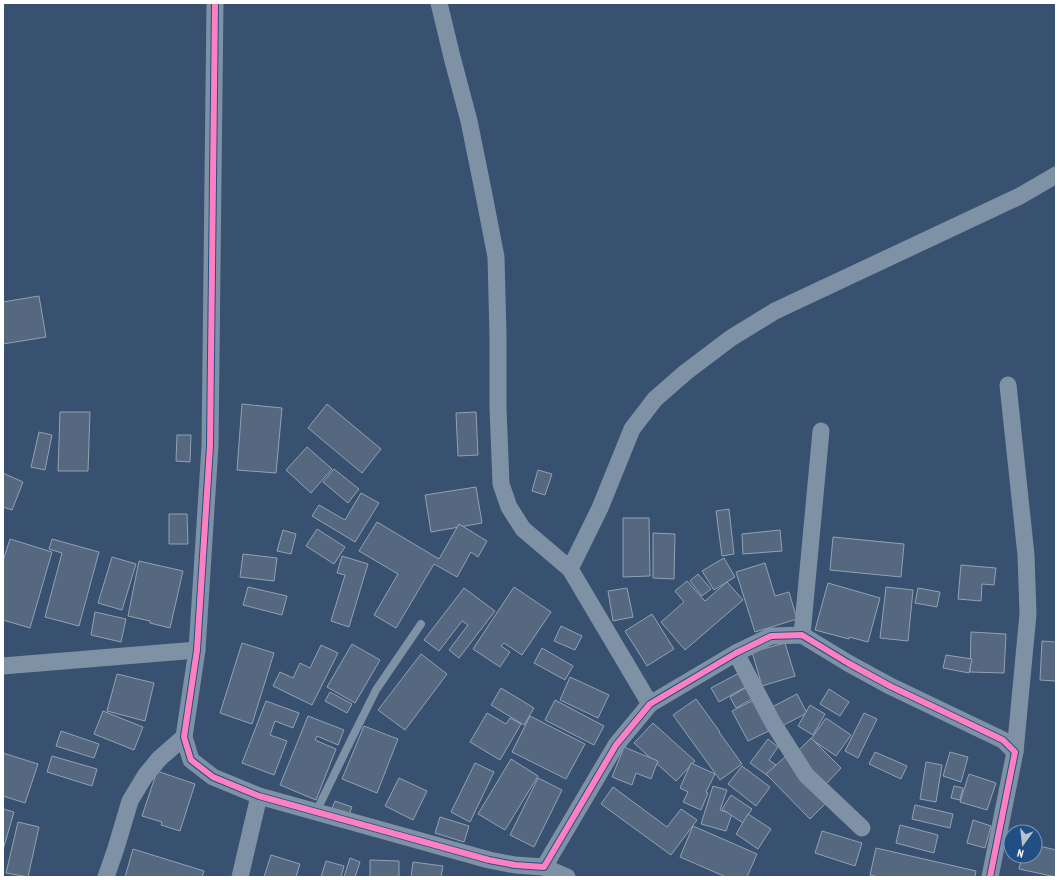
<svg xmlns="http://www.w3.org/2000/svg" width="1059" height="880" viewBox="0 0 1059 880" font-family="'PT Sans Narrow',sans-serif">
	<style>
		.building { fill: #556880; stroke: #93a1b3 }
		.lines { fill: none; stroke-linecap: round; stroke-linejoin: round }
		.service { stroke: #7f91a5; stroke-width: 8 }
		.minor { stroke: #7f91a5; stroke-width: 17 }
		.cycleway-casing { stroke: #224e86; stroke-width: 8 }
		.cycleway { stroke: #ff80c0; stroke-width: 6 }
	</style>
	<rect width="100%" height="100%" fill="#385170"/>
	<g class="building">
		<path d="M39,296L46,337L3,344V302Z"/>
		<path d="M242,404L282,408L276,473L237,470Z"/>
		<path d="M327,404L381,449L362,473L308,428Z"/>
		<path d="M60,412H90L88,471H58Z"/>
		<path d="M476,412L478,455L458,456L456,413Z"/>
		<path d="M39,432L52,435L45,470L31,467Z"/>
		<path d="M177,435H191L190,462L176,461Z"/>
		<path d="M307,447L332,469L311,493L286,470Z"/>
		<path d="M334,469L359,489L348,503L323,482Z"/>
		<path d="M538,470L552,474L545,495L532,491Z"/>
		<path d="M3,473L23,482L12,510L3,507Z"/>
		<path d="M476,487L482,523L431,532L425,495Z"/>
		<path d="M361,493L379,503L355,542L312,516L319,505L345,520Z"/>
		<path d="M729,509L734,554L722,556L716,511Z"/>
		<path d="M169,514H187L188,544H169Z"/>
		<path d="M623,518H649L650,576L623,577Z"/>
		<path d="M377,522L439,559L459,524L487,541L478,557L471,552L457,577L434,564L396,628L374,615L398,574L359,551Z"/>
		<path d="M317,529L345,547L334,564L306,546Z"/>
		<path d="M283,530L296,534L291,554L277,551Z"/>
		<path d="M780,530L782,551L743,554L742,534Z"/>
		<path d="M653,533L675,534L674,579L653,578Z"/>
		<path d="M833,537L904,544L901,577L830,570Z"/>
		<path d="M10,539L52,552L30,628L3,620V561Z"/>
		<path d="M52,539L99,552L79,626L45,617L62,553L49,549Z"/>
		<path d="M243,554L277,558L274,581L240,577Z"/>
		<path d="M342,556L368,564L349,627L331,621L345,575L337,573Z"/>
		<path d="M112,557L136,564L122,610L98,603Z"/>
		<path d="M724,558L735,577L714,590L702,571Z"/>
		<path d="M139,561L183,571L170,628L150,623V621L128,616Z"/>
		<path d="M765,563L775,596L789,592L797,619L755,632L736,572Z"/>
		<path d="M961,565L996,568L994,585L982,584L981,601L958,599Z"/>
		<path d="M698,574L711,589L702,596L690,581Z"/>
		<path d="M687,581L705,601L727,582L743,600L685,650L661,622L684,602L675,591Z"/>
		<path d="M828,583L880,598L868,642L849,637V639L815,630Z"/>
		<path d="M248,587L287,596L282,615L243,605Z"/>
		<path d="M514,587L551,612L522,655L504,643L501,646L510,652L500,667L473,649Z"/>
		<path d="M886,587L913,590L908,641L880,638Z"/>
		<path d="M464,588L495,611L459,658L449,650L468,625L462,621L439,651L424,640Z"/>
		<path d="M627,588L633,617L613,621L608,591Z"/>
		<path d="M918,588L940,592L937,607L915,603Z"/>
		<path d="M95,612L126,619L121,642L91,635Z"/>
		<path d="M652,614L674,649L647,666L625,631Z"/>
		<path d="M561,626L582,636L575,650L554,641Z"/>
		<path d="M971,632L1006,634L1004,673L970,672Z"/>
		<path d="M1042,641L1056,642V681L1040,680Z"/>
		<path d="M242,643L274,653L252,724L220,713Z"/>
		<path d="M785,643L795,676L762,686L752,652Z"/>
		<path d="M352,644L380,660L355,703L327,687Z"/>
		<path d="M321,645L338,653L312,705L273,686L280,672L293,678L300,663L310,668Z"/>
		<path d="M542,648L573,666L565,680L534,663Z"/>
		<path d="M421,654L447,674L405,730L378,710Z"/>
		<path d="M946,655L972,659L969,673L943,668Z"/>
		<path d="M741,672L749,685L719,702L711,688Z"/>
		<path d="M117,674L154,683L145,721L107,711Z"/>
		<path d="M570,677L609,695L598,718L560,700Z"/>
		<path d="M750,685L757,696L736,708L730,697Z"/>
		<path d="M501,688L534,708L524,725L491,705Z"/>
		<path d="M829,689L849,702L840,716L820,704Z"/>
		<path d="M330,692L352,704L347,713L325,701Z"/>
		<path d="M797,694L807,713L782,726L772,707Z"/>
		<path d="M758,698L773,729L748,741L732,711Z"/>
		<path d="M696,699L720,732H719L742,764L720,780L673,715Z"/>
		<path d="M555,700L604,726L594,745L545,720Z"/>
		<path d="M266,701L299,713L293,728L275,721L270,735L287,741L274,775L242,763Z"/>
		<path d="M810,705L825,714L813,735L798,726Z"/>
		<path d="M103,711L143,727L134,750L94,734Z"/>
		<path d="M487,713L506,724L510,718L521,724L500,760L470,742Z"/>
		<path d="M864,713L877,719L858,758L845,751Z"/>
		<path d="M308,716L344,730L338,745L317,736L315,740L336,749L316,800L280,785Z"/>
		<path d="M530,716L585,744L566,779L512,752Z"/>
		<path d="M826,718L851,735L836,756L811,739Z"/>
		<path d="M653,723L695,761L676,781L634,743Z"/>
		<path d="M364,726L398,739L377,793L342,779Z"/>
		<path d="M61,731L99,744L94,758L56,746Z"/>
		<path d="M811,738L841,768L825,785L794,755Z"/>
		<path d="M768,739L778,747L769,760L776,765L768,776L750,763Z"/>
		<path d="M624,747L658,761L651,779L636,773L632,785L612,777Z"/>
		<path d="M875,752L907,766L901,779L869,764Z"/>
		<path d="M950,752L968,757L961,782L943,776Z"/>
		<path d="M3,753L38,764L25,803L3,796Z"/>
		<path d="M52,756L97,769L92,786L47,772Z"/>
		<path d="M785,757L828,801L810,819L766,774Z"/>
		<path d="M511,759L538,776L505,830L478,814Z"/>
		<path d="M926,762L942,765L936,802L920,799Z"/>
		<path d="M475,763L494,772L470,822L451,812Z"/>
		<path d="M691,763L715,774L706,792L708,793L701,810L683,802L688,792L680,788Z"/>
		<path d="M742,766L770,787L756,806L728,784Z"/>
		<path d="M157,771L195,784L180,831L161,825L162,822L142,816Z"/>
		<path d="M969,774L996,783L987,810L960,802Z"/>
		<path d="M399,778L427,791L413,820L385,806Z"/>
		<path d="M538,778L562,790L534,847L510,835Z"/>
		<path d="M713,786L727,790L720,810L732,814L726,831L701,824Z"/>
		<path d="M954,786L963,788L960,800L951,798Z"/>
		<path d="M613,787L667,827L681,809L697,820L671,855L601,804Z"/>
		<path d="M731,795L752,809L743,823L722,809Z"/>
		<path d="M335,801L352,807L348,817L331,811Z"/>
		<path d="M915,805L953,814L950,828L912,819Z"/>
		<path d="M3,809L14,812L3,850Z"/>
		<path d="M748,814L771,829L758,849L736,834Z"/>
		<path d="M440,817L469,826L464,842L435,833Z"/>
		<path d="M973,820L991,826L985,848L967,843Z"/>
		<path d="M18,822L39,827L28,877L6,873Z"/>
		<path d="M900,825L938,835L934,853L896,843Z"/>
		<path d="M693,826L757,854L747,877H726L680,857Z"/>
		<path d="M822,831L862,843L855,866L815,853Z"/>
		<path d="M1035,845L1056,850V877L1019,869L1022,856H1035Z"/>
		<path d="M876,848L976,871L975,877H878L870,875Z"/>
		<path d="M133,849L204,871L202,877H125Z"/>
		<path d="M271,855L300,864L296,877H264Z"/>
		<path d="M350,858L360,862L355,877H344Z"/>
		<path d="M370,860L399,861V877H370Z"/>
		<path d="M326,861L344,866L341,877H321Z"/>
		<path d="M413,862L443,866L441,877H411Z"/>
	</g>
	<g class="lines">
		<path class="service" d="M316,812L350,742L376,690L421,624"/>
		<g class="minor">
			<path d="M215,3L210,446L197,650L184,737L191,760L213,777L259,796L489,860L515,865L544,867L616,745L650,704L736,653L771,636L802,635L848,663L890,686L1003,740L1015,752L990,877"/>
			<path d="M439,3L452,57L469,121L483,190L496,257L498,336V408L501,484L509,507L523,529L570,569L650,704"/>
			<path d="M1008,385L1026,555L1028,614L1015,752"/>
			<path d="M570,569L600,508L632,429L655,399L686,372L731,338L775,311L1020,196L1056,175"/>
			<path d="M802,635L821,431"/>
			<path d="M736,653L773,723L806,775L862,828"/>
			<path d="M3,666L197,650"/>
			<path d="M544,867L567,877"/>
			<path d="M106,877L116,848L130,801L145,776L159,759L184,737"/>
			<path d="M240,877L259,796"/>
		</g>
		<g class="cycleway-casing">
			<path id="cycleway" d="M215,3L210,446L197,650L184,737L191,760L213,777L259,796L489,860L515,865L544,867L616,745L650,704L736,653L771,636L802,635L848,663L890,686L1003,740L1015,752L990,877"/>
		</g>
		<use href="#cycleway" class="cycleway"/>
	</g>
	<rect width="1059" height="880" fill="none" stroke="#ffffff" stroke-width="8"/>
	<g transform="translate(1023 844) rotate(195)"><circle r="19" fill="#224e86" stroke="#7a95b6"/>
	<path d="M0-3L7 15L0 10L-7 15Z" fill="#b9c2cd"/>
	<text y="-6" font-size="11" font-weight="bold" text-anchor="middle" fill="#ffffff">N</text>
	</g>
</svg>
